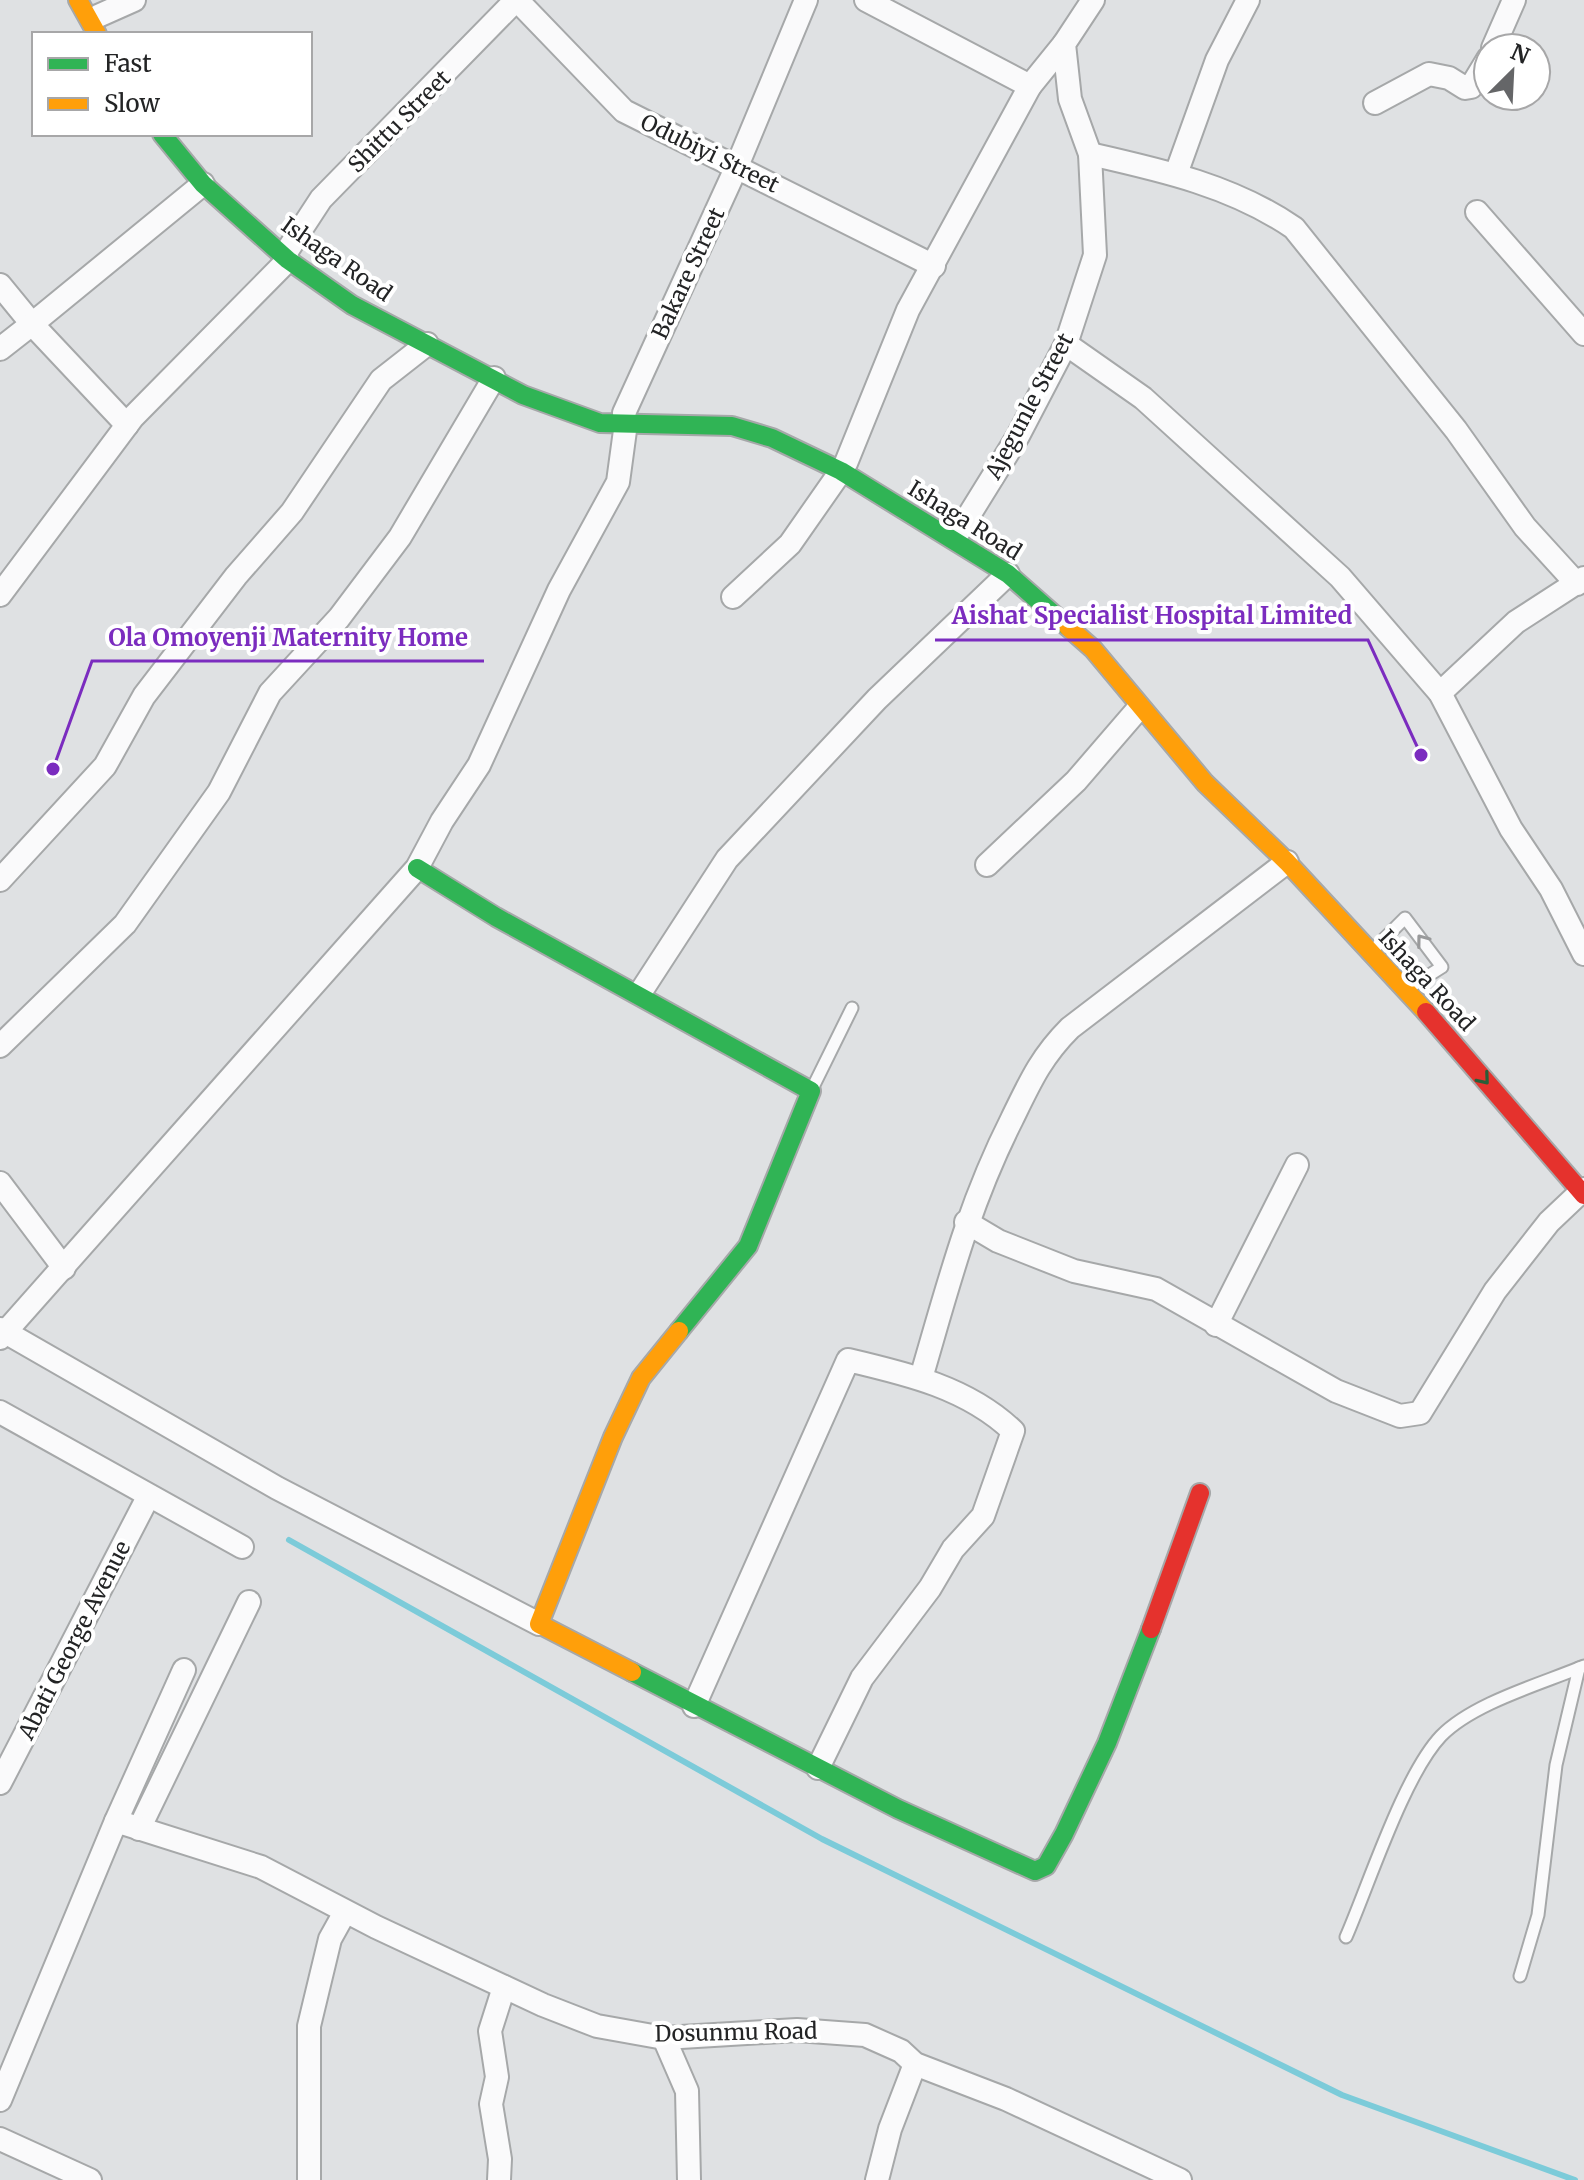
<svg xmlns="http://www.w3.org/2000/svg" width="1584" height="2180" viewBox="0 0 1584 2180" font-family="Merriweather,serif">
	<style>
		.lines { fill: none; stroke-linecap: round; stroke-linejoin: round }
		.stream { stroke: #7ccbd9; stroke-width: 6 }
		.lane-casing { stroke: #a6a8a9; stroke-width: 15 }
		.street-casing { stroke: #a6a8a9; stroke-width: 26 }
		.fast-casing { stroke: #a6a8a9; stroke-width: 22 }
		.slow-casing { stroke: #a6a8a9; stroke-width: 22 }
		.jam-casing { stroke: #a6a8a9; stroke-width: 22 }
		.lane { stroke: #fafafb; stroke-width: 11 }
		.street { stroke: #fafafb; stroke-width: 22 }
		.fast { stroke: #30b455; stroke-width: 18 }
		.slow { stroke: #ff9f0a; stroke-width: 18 }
		.jam { stroke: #e5322d; stroke-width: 18 }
		.oneway { stroke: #999a9b }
		.oneway2 { stroke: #285e38 }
		.labels { text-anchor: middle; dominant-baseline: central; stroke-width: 8; stroke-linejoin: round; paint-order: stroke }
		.street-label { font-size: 22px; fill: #232425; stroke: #fff }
		.leader { fill: none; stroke: #7b2cbf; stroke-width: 3 }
		.callout-dot { fill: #7b2cbf; stroke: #fff; stroke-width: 3 }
		.callout-label { font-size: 24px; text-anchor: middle; font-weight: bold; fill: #7b2cbf; stroke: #fff; stroke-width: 8; stroke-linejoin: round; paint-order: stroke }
	</style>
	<rect width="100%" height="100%" fill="#dfe1e3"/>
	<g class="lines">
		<path class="stream" d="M289,1540L822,1839L1342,2095L1575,2180"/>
		<g class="lane-casing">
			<g id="lane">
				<path d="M1378,945L1405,918L1442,967L1415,984"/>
				<path d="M813,1087L852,1008"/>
				<path d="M1346,1937C1369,1884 1404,1775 1441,1736C1473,1703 1541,1684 1584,1666"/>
				<path d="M1520,1976L1538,1915L1556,1765L1579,1668"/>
			</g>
		</g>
		<g class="street-casing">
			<g id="street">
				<path d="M517,0L624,111L934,266"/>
				<path d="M98,16L134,0"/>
				<path d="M1493,48L1514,0"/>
				<path d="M1030,86L1064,44"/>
				<path d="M1375,103L1429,74L1449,78L1465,88L1471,87L1488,59"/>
				<path d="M1090,154C1161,170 1233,186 1294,228L1456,430L1525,527L1577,584"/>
				<path d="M1176,174L1217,60L1248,0"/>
				<path d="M1477,212L1584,334"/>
				<path d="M289,248L321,199L516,0"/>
				<path d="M0,285L32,324L0,349"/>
				<path d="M1066,344L1143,398L1340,577L1440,693L1511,829L1551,889L1584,954"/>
				<path d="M127,425L32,324L203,184"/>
				<path d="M846,463L908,310L1030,86L866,0"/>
				<path d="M958,533L1018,436L1066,344L1095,255L1090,154L1070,99L1064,44L1093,0"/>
				<path d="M0,595L133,417L288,260"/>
				<path d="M733,597L790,544L841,471"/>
				<path d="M1440,693L1516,622L1584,578"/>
				<path d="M987,865L1076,781L1139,708"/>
				<path d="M0,880L105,766L144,696L236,576L292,512L381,380L427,344"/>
				<path d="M640,993L727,859L877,699L1008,574"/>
				<path d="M0,1046L125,924L219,792L270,693L339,618L400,537L494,378"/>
				<path d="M0,1183L64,1268"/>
				<path d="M966,1222L998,1241L1074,1271L1156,1289L1336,1391L1400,1416L1420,1413L1495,1291L1549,1222L1584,1189"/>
				<path d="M1216,1325L1297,1165"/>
				<path d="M0,1329L277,1488L539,1624"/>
				<path d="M0,1338L417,868L442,821L479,765L559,590L618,482L626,423L624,413L737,166L806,0"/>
				<path d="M921,1378C948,1286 968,1206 1012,1119C1030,1082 1041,1057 1070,1028L1287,862"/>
				<path d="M0,1412L242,1547"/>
				<path d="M694,1706L848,1360C908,1374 968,1388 1013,1431L983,1516L953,1549L930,1588L862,1678L818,1768"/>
				<path d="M0,1783L148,1497"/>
				<path d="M116,1821L184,1670"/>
				<path d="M139,1829L249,1602"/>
				<path d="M664,2038L687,2091L689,2180"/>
				<path d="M0,2100L116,1821L261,1867L376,1927L543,2005L597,2026L664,2038L797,2030L865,2035L901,2051L915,2064L1006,2099L1180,2180"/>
				<path d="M0,2139L90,2180"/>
				<path d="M309,2180V2026L330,1939L345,1912"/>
				<path d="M499,2180L500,2159L491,2104L497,2077L490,2031L504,1987"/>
				<path d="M877,2180L890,2129L915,2064"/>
			</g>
		</g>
		<g class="fast-casing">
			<g id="fast">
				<path d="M162,134L203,184L288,260L352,305L523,395L600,423L732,426L772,438L841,471L1008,574L1068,627"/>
				<path d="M417,868L496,917L811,1091L748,1246L679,1331"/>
				<path d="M632,1672L898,1809L1035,1871L1046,1866L1064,1834L1107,1743L1151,1629"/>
			</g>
		</g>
		<g class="slow-casing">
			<g id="slow">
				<path d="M78,0L97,34"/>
				<path d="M1068,627L1093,649L1205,783L1287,862L1426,1012"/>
				<path d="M632,1672L539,1624L613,1437L641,1378L679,1331"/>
			</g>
		</g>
		<g class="jam-casing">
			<g id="jam">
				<path d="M1426,1012L1584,1195"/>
				<path d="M1151,1629L1200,1493"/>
			</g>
		</g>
		<use href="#lane" class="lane"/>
		<use href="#street" class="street"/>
		<use href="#fast" class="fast"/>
		<use href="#slow" class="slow"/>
		<use href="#jam" class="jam"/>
	</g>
	<defs><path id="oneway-chevron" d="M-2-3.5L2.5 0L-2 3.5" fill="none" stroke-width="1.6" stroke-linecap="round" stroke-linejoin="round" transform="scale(2)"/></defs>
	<use class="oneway" href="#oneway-chevron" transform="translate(1422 940) rotate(-127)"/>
	<use class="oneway2" href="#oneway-chevron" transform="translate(1484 1079) rotate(50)"/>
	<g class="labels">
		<g class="street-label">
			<text transform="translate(399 121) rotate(-45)">Shittu Street</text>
			<text transform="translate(710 153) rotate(26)">Odubiyi Street</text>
			<text transform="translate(337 259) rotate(35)">Ishaga Road</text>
			<text transform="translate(688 273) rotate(-65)">Bakare Street</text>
			<text transform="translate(1029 406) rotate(-62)">Ajegunle Street</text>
			<text transform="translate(965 520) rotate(32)">Ishaga Road</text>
			<text transform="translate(1427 980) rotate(47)">Ishaga Road</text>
			<text transform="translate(74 1640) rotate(-63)">Abati George Avenue</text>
			<text transform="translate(736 2032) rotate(-1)">Dosunmu Road</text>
		</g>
	</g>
	<path class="leader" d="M1421 755L1368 640H935M53 769L92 661H484"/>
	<g class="callout-dot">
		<circle cx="1421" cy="755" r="8"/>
		<circle cx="53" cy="769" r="8"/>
	</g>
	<g class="callout-label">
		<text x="1152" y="624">Aishat Specialist Hospital Limited</text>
		<text x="288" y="646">Ola Omoyenji Maternity Home</text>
	</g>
	<rect x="32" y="32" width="280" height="104" fill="#ffffff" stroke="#a7a7a8" stroke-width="2"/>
	<rect x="48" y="58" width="40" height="12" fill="#30b455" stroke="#a7a7a8" stroke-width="2"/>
	<text x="104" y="72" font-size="24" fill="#232425">Fast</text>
	<rect x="48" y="98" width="40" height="12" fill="#ff9f0a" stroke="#a7a7a8" stroke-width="2"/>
	<text x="104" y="112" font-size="24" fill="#232425">Slow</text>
	<g transform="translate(1512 72) rotate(24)"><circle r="38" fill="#ffffff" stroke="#a7a7a8" stroke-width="2"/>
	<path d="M0-6L14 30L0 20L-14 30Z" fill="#656668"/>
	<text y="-12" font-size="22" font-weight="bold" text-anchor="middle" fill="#232425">N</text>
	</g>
</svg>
